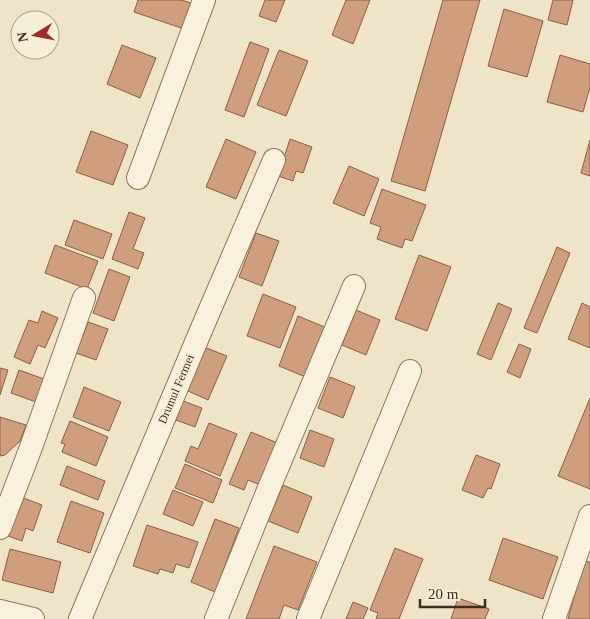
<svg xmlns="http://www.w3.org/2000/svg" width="590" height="619" viewBox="0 0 590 619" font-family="Georgia,serif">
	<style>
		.building { fill: #cf9f7d; stroke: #8d5f41 }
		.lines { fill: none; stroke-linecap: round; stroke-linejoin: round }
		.minor-casing { stroke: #8d765c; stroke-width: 24 }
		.minor { stroke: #faf1dc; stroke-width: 22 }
		.labels { text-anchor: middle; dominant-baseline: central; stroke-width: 4; stroke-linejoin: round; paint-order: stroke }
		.street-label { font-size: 12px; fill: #3d2e20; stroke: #f7eed8 }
	</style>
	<rect width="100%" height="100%" fill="#f0e4c8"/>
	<g class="building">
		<path d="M138,0H182L196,5L187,30L134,12Z"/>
		<path d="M265,0H285L276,22L259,16Z"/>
		<path d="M346,0H370L353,44L332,35Z"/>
		<path d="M443,0H480L425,191L391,181Z"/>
		<path d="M553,0H573L567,25L548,20Z"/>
		<path d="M504,9L543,21L527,77L488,66Z"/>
		<path d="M250,42L269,49L244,117L225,110Z"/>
		<path d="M122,45L156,58L140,98L107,84Z"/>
		<path d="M279,50L308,61L286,116L257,105Z"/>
		<path d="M560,55L590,64V87L583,112L547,102Z"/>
		<path d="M91,131L128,145L113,185L76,172Z"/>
		<path d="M226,139L256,152L236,199L206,187Z"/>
		<path d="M290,139L312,147L303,173L296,171L293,181L278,176Z"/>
		<path d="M590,140V176L581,173Z"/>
		<path d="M349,166L379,179L364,216L333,203Z"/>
		<path d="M382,189L426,205L412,241L405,239L402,248L377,239L381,227L370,223Z"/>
		<path d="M129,212L145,218L133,249L144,253L138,269L112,259Z"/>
		<path d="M74,220L112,234L103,259L65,245Z"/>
		<path d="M256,233L279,241L262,286L239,277Z"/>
		<path d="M55,245L98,261L87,289L45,273Z"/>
		<path d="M557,247L570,253L537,333L524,328Z"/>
		<path d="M419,255L451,267L427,331L395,319Z"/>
		<path d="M109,269L130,277L114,321L93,313Z"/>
		<path d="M263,294L296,307L280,348L247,336Z"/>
		<path d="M498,303L512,309L491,360L477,354Z"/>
		<path d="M582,303L590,307V348L568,339Z"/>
		<path d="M356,310L380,320L366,355L342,345Z"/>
		<path d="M42,311L58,318L45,348L38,345L30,364L14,357L29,320L38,323Z"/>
		<path d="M298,316L327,328L308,378L279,366Z"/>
		<path d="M88,322L108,329L96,360L76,353Z"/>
		<path d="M519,344L531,349L520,378L507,372Z"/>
		<path d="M204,347L227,356L208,400L186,390Z"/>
		<path d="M0,368L8,370L0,395Z"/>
		<path d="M19,370L44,379L36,402L11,393Z"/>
		<path d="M330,377L355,387L343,418L318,408Z"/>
		<path d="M84,387L121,402L109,431L73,417Z"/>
		<path d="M590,398V489L558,476Z"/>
		<path d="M183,401L202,408L195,427L176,420Z"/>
		<path d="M0,417L26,425L20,441L5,455L0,456Z"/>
		<path d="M70,421L108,437L96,466L62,452L65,444L61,443Z"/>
		<path d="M209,423L237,434L220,476L185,461L191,446L198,449Z"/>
		<path d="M310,430L334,439L324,467L300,458Z"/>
		<path d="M251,432L280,444L263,486L248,480L244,490L229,484Z"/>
		<path d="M476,455L500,464L491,489L488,488L483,498L462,490Z"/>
		<path d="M185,464L222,480L213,503L175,488Z"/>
		<path d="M67,466L105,481L98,500L60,485Z"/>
		<path d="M283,485L312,497L298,533L268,521Z"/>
		<path d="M173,490L203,502L193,526L163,514Z"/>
		<path d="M21,497L42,505L33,531L26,528L22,541L8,536Z"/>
		<path d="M71,501L104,513L90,553L57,542Z"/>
		<path d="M215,519L239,528L215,592L191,582Z"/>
		<path d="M147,525L198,542L189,568L176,564L173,573L160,569L158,574L133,566Z"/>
		<path d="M503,538L558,557L543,599L489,580Z"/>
		<path d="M274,546L317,562L298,610L284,605L279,619H246Z"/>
		<path d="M395,548L423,559L399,619H376L378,613L370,610Z"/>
		<path d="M10,549L61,562L53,593L2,580Z"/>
		<path d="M584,561L590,562V619H568Z"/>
		<path d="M458,598L489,609L485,619H451Z"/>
		<path d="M353,602L368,608L363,619H346Z"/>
	</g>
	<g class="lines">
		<g class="minor-casing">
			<g id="minor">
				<path d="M138,178L204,0"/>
				<path d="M0,528L30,450L84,298"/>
				<path d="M0,611L33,619"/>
				<path d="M80,619L199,335L274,160"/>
				<path d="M216,619L269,488L354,286"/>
				<path d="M308,619L410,371"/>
				<path d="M554,619L590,516"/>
			</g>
		</g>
		<use href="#minor" class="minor"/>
	</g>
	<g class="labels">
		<g class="street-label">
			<text transform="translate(176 389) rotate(-67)">Drumul Fermei</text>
		</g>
	</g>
	<g transform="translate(35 35) rotate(260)"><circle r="24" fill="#f7eed8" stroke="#ada18e"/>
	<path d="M0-4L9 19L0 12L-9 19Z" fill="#9e2a2b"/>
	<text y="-8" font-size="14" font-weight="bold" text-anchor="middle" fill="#3d2e20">N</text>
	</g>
	<path d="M420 599v8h65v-8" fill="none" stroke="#3d2e20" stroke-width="2.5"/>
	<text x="428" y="599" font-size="15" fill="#3d2e20" stroke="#f7eed8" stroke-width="4" paint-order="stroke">20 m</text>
</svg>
